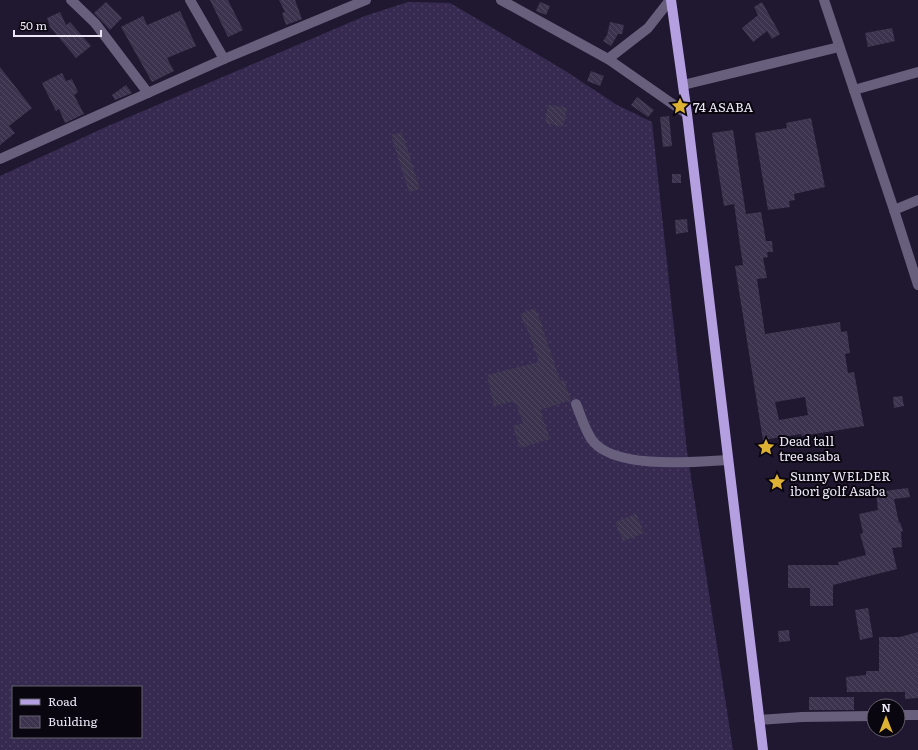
<svg xmlns="http://www.w3.org/2000/svg" width="918" height="750" viewBox="0 0 918 750" font-family="Literata,serif">
	<style>
		.grass { fill: url(#grass-dots); fill-rule: evenodd }
		.building { fill: url(#building-back-hatch); fill-rule: evenodd }
		.lines { fill: none; stroke-linecap: round; stroke-linejoin: round }
		.minor { stroke: #685f7d; stroke-width: 10 }
		.major { stroke: #b4a0e0; stroke-width: 10 }
		.labels { text-anchor: middle; dominant-baseline: central; stroke-width: 4; stroke-linejoin: round; paint-order: stroke }
		.poi-label { font-size: 13px; fill: #ebe7f7; stroke: #09060f; text-anchor: start }
	</style>
	<defs>
		<pattern id="grass-dots" width="8" height="8" patternUnits="userSpaceOnUse"><rect width="8" height="8" fill="#372a50"/><path d="M2 2h.1M6 6h.1" fill="none" stroke="#4a3f61" stroke-width="1.8" stroke-linecap="round"/></pattern>
		<pattern id="building-back-hatch" width="6" height="6" patternUnits="userSpaceOnUse"><rect width="6" height="6" fill="#3c344e"/><path d="M-1 5l2 2M0 0l6 6M5-1l2 2" fill="none" stroke="#4f4860"/></pattern>
	</defs>
	<rect width="100%" height="100%" fill="#201830"/>
	<path class="grass" d="M408,2L450,3L564,70L617,105L652,122L687,451L733,750H0V176L108,126L365,16ZM13,687H141V737H13Z"/>
	<g class="building">
		<path d="M210,0H228L243,30L228,37Z"/>
		<path d="M279,0H295L302,19L286,25L282,13L285,12Z"/>
		<path d="M106,2L122,18L110,30L94,13Z"/>
		<path d="M540,2L550,6L546,15L536,11Z"/>
		<path d="M762,2L780,34L772,39L767,31L753,42L742,28L758,15L754,7Z"/>
		<path d="M180,11L196,46L167,58L174,71L152,82L121,27L143,16L147,25Z"/>
		<path d="M60,12L66,25L70,22L91,46L76,58L50,27L47,18Z"/>
		<path d="M610,22L624,25L622,34H618L611,46L603,41L607,35Z"/>
		<path d="M892,28L895,41L868,47L865,33Z"/>
		<path d="M0,67L32,108L9,126L15,133L0,145Z"/>
		<path d="M591,71L604,76L600,86L587,81Z"/>
		<path d="M62,73L66,81L72,79L78,92L74,95L84,114L65,123L59,109L56,111L42,83Z"/>
		<path d="M126,85L132,93L115,100L112,95Z"/>
		<path d="M637,97L654,110L648,117L631,105Z"/>
		<path d="M548,105L567,108L563,127L545,123Z"/>
		<path d="M669,116L672,146L663,147L660,117Z"/>
		<path d="M811,118L825,187L794,194L795,200L789,201L790,207L768,210L755,133L787,128L786,123Z"/>
		<path d="M733,130L746,214L761,212L766,241H772L773,252H767L768,257L763,258L767,278L757,279L765,334L840,322L841,332L847,331L850,353L845,354L848,373L854,372L864,426L802,436L801,434L763,440L735,266L743,265L734,204L724,206L712,133ZM805,397L808,415L779,420L775,402Z"/>
		<path d="M402,132L420,189L409,192L391,135Z"/>
		<rect x="672" y="174" width="9" height="9"/>
		<path d="M687,219L688,232L676,234L675,220Z"/>
		<path d="M535,308L543,327H542L560,381L564,380L571,400L540,410L550,439L520,448L513,426L523,423L515,401L494,406L487,375L539,362L529,333L520,314Z"/>
		<path d="M902,396L904,406L894,408L893,397Z"/>
		<path d="M908,488L910,497L894,499L899,523L900,522L903,531L901,532L902,547L892,548L897,569L833,585V606H810V588H788V565H839L838,562L866,555L860,534L863,533L859,514L878,510L876,492Z"/>
		<path d="M636,514L644,533L623,541L615,522Z"/>
		<path d="M868,608L873,637L860,640L855,610Z"/>
		<path d="M789,630L790,641L779,642L778,631Z"/>
		<path d="M918,632V698L905,699V692H847L846,677L866,675V671H879V637H900Z"/>
		<rect x="809" y="697" width="45" height="13"/>
	</g>
	<g class="lines">
		<g class="minor">
			<path d="M71,0L95,23L148,93"/>
			<path d="M190,0L224,59"/>
			<path d="M501,0L608,59L687,114"/>
			<path d="M824,0L894,210L918,285"/>
			<path d="M608,59L648,28L670,0"/>
			<path d="M683,85L839,47"/>
			<path d="M854,90L918,72"/>
			<path d="M0,159L224,59L366,0"/>
			<path d="M894,210L918,200"/>
			<path d="M576,404C581,416 585,430 592,440C614,470 695,462 728,460"/>
			<path d="M898,715H918"/>
			<path d="M759,720L802,717L874,716"/>
		</g>
		<path class="major" d="M671,0L687,114L763,750"/>
	</g>
	<defs>
		<g id="sight-bare" transform="scale(1.38)"><path d="M0-6L1.8-2.2L6-1.7L2.9 1.2L3.7 5.4L0 3.3L-3.7 5.4L-2.9 1.2L-6-1.7L-1.8-2.2Z" fill="#ddb133" stroke="#09060f" stroke-width="2.5" paint-order="stroke"/></g>
	</defs>
	<g fill-rule="evenodd">
		<use href="#sight-bare" x="680" y="106"/>
		<use href="#sight-bare" x="766" y="447"/>
		<use href="#sight-bare" x="777" y="482"/>
	</g>
	<g class="labels">
		<g class="poi-label">
			<text x="693" y="106">74 ASABA</text>
			<text x="779" y="440">Dead tall<tspan x="779" dy="15">tree asaba</tspan></text>
			<text x="790" y="475">Sunny WELDER<tspan x="790" dy="15">ibori golf Asaba</tspan></text>
		</g>
	</g>
	<rect x="12" y="686" width="130" height="52" fill="#09060f" stroke="#63606c"/>
	<rect x="20" y="699" width="20" height="6" fill="#b4a0e0" stroke="#63606c"/>
	<text x="48" y="706" font-size="12" fill="#ebe7f7">Road</text>
	<rect x="20" y="716" width="20" height="12" fill="url(#building-back-hatch)" stroke="#63606c"/>
	<text x="48" y="726" font-size="12" fill="#ebe7f7">Building</text>
	<g transform="translate(886 718)"><circle r="19" fill="#09060f" stroke="#63606c"/>
	<path d="M0-3L7 15L0 10L-7 15Z" fill="#ddb133"/>
	<text y="-6" font-size="11" font-weight="bold" text-anchor="middle" fill="#ebe7f7">N</text>
	</g>
	<path d="M14 30v6h87v-6" fill="none" stroke="#ebe7f7" stroke-width="2"/>
	<text x="20" y="30" font-size="12" fill="#ebe7f7" stroke="#09060f" stroke-width="3" paint-order="stroke">50 m</text>
</svg>
